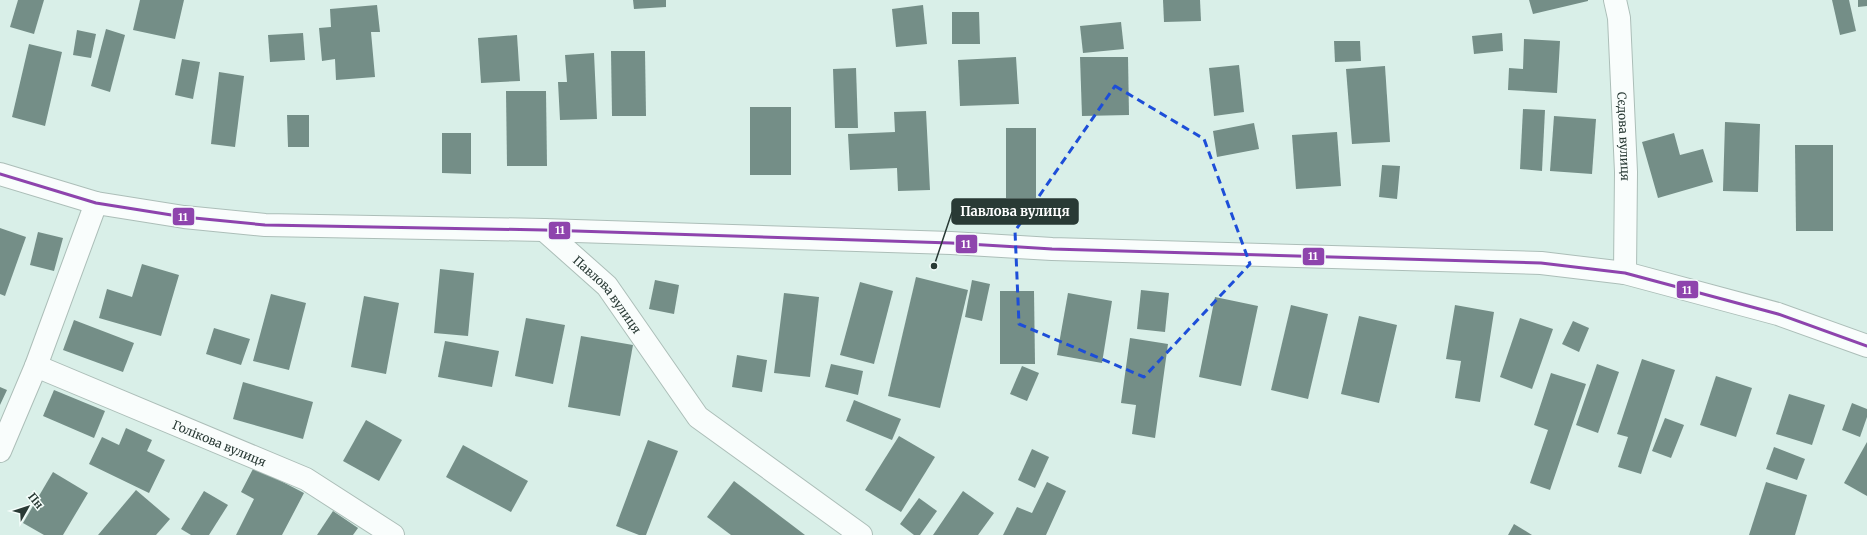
<svg xmlns="http://www.w3.org/2000/svg" width="1867" height="535" viewBox="0 0 1867 535" font-family="Merriweather,serif">
	<style>
		.building { fill: #748e87 }
		.lines { fill: none; stroke-linecap: round; stroke-linejoin: round }
		.street-casing { stroke: #acbeb8; stroke-width: 24 }
		.secondary-casing { stroke: #acbeb8; stroke-width: 24 }
		.street { stroke: #f9fdfc; stroke-width: 22 }
		.secondary { stroke: #f9fdfc; stroke-width: 22 }
		.bus-1-casing { stroke: #f5fefb; stroke-width: 6 }
		.bus-1 { stroke: #8e44ad; stroke-width: 3 }
		.marked { fill: none; stroke: #1d4ed8; stroke-width: 3; stroke-dasharray: 8 5; stroke-linejoin: round }
		.labels { text-anchor: middle; dominant-baseline: central; stroke-width: 4; stroke-linejoin: round; paint-order: stroke }
		.street-label { font-size: 12px; fill: #293a35; stroke: #f5fefb }
		.leader { fill: none; stroke: #293a35; stroke-width: 1.5 }
		.callout-dot { fill: #293a35; stroke: #f5fefb; stroke-width: 1.5 }
		.callout { fill: #293a35; stroke: #293a35; stroke-width: 1.5 }
		.callout-label { font-size: 13px; text-anchor: middle; font-weight: bold; fill: #fff }
		.line-badge { stroke: #f5fefb; stroke-width: 1.5 }
		.badge-label { font-size: 11px; text-anchor: middle; font-weight: bold; fill: #fff }
	</style>
	<rect width="100%" height="100%" fill="#d9efe8"/>
	<g class="building">
		<path d="M18,0H44L34,34L10,27Z"/>
		<path d="M140,0H184L175,39L133,30Z"/>
		<path d="M633,0H666V7L634,9Z"/>
		<path d="M1163,0H1200L1201,21L1164,22Z"/>
		<path d="M1529,0H1588V1L1533,14Z"/>
		<path d="M1832,0H1849L1856,31L1840,35Z"/>
		<path d="M1858,0H1867V6L1858,7Z"/>
		<path d="M377,5L380,32H371L375,77L336,80L335,59L322,61L319,28L331,27L330,9Z"/>
		<path d="M923,5L927,44L896,47L892,9Z"/>
		<path d="M952,12H979L980,44H952Z"/>
		<path d="M1121,22L1124,49L1083,53L1080,26Z"/>
		<path d="M106,29L125,35L110,92L91,86Z"/>
		<path d="M77,30L96,34L91,58L73,55Z"/>
		<path d="M303,33L305,60L270,62L268,35Z"/>
		<path d="M1502,33L1503,51L1474,54L1472,36Z"/>
		<path d="M517,35L520,81L481,83L478,38Z"/>
		<path d="M1524,39L1560,41L1557,93L1508,90L1509,68L1523,69Z"/>
		<path d="M1334,41H1360L1361,61L1335,62Z"/>
		<path d="M29,44L62,52L45,126L12,117Z"/>
		<path d="M611,51H645L646,116H612Z"/>
		<path d="M594,53L597,119L560,120L558,82H567L565,55Z"/>
		<path d="M1016,57L1019,104L960,106L958,60Z"/>
		<path d="M1080,57H1128L1129,115L1082,116Z"/>
		<path d="M182,59L200,62L193,99L175,95Z"/>
		<path d="M1239,65L1244,112L1214,116L1209,68Z"/>
		<path d="M1385,66L1390,142L1352,144L1346,69Z"/>
		<path d="M856,68L858,128H835L833,69Z"/>
		<path d="M219,72L244,76L235,147L211,144Z"/>
		<path d="M506,91H546L547,166H507Z"/>
		<rect x="750" y="107" width="41" height="68"/>
		<path d="M1523,109L1545,110L1542,171L1520,169Z"/>
		<path d="M926,111L930,190L898,191L897,168L850,170L848,134L895,132L894,112Z"/>
		<path d="M287,115H309V147H288Z"/>
		<path d="M1554,116L1596,119L1592,174L1550,171Z"/>
		<path d="M1725,122L1760,124L1758,192L1723,191Z"/>
		<path d="M1254,123L1259,149L1217,157L1213,131Z"/>
		<rect x="1006" y="128" width="30" height="70"/>
		<path d="M1337,132L1341,186L1296,189L1292,135Z"/>
		<path d="M442,133H471V174L442,173Z"/>
		<path d="M1674,133L1680,155L1703,149L1713,182L1658,198L1642,142Z"/>
		<path d="M1795,145H1833V231H1796Z"/>
		<path d="M1382,165L1400,166L1397,199L1379,197Z"/>
		<path d="M0,228L26,237L5,296L0,294Z"/>
		<path d="M38,232L63,238L54,271L30,265Z"/>
		<path d="M142,264L179,275L161,336L99,318L107,289L132,297Z"/>
		<path d="M440,269L474,273L468,336L434,333Z"/>
		<path d="M916,277L968,290L940,408L888,396Z"/>
		<path d="M655,280L679,285L674,314L649,309Z"/>
		<path d="M972,280L990,284L982,321L965,317Z"/>
		<path d="M860,282L893,291L874,364L840,355Z"/>
		<path d="M1141,290L1169,293L1165,332L1137,329Z"/>
		<path d="M1000,291H1034L1035,364H1000Z"/>
		<path d="M784,293L819,297L810,377L774,373Z"/>
		<path d="M1068,293L1112,301L1102,363L1057,355Z"/>
		<path d="M271,294L306,303L289,370L253,361Z"/>
		<path d="M364,296L399,303L386,374L351,367Z"/>
		<path d="M1215,297L1258,306L1241,386L1199,377Z"/>
		<path d="M1291,305L1328,314L1308,399L1271,390Z"/>
		<path d="M1455,305L1494,312L1480,402L1455,398L1461,361L1446,359Z"/>
		<path d="M1359,316L1397,325L1379,403L1341,394Z"/>
		<path d="M526,318L565,325L553,384L515,376Z"/>
		<path d="M1520,318L1553,329L1532,389L1500,377Z"/>
		<path d="M74,320L134,343L123,372L63,350Z"/>
		<path d="M1573,321L1589,328L1579,352L1562,344Z"/>
		<path d="M214,328L250,339L241,365L206,354Z"/>
		<path d="M581,336L633,345L620,416L568,407Z"/>
		<path d="M1130,338L1168,344L1155,438L1132,434L1136,405L1121,403Z"/>
		<path d="M445,341L499,351L492,387L438,377Z"/>
		<path d="M737,355L767,360L762,392L732,387Z"/>
		<path d="M1642,359L1675,370L1641,474L1618,467L1628,437L1617,434Z"/>
		<path d="M831,364L863,371L858,395L825,387Z"/>
		<path d="M1597,364L1619,372L1598,433L1576,425Z"/>
		<path d="M1022,366L1039,373L1027,401L1010,394Z"/>
		<path d="M1551,373L1586,384L1550,490L1530,483L1548,430L1534,425Z"/>
		<path d="M1716,376L1752,388L1736,437L1700,425Z"/>
		<path d="M243,382L313,402L303,439L233,419Z"/>
		<path d="M0,387L7,390L0,405Z"/>
		<path d="M54,390L105,411L94,438L43,416Z"/>
		<path d="M1789,394L1825,405L1812,445L1776,434Z"/>
		<path d="M854,400L901,419L892,440L846,421Z"/>
		<path d="M1852,403L1867,409V417L1860,437L1842,430Z"/>
		<path d="M1665,418L1684,425L1671,458L1652,451Z"/>
		<path d="M366,420L402,440L379,481L343,461Z"/>
		<path d="M126,428L152,440L147,451L165,460L149,493L89,464L102,437L119,445Z"/>
		<path d="M899,436L935,457L901,512L865,490Z"/>
		<path d="M648,440L678,451L646,535H639L616,526Z"/>
		<path d="M1867,442V496L1844,483Z"/>
		<path d="M463,445L528,481L511,512L446,477Z"/>
		<path d="M1774,447L1805,459L1797,480L1766,469Z"/>
		<path d="M1032,449L1049,457L1035,488L1018,480Z"/>
		<path d="M254,467L304,493L282,535H236L254,499L241,492Z"/>
		<path d="M53,472L88,493L63,535H44L23,523Z"/>
		<path d="M734,481L805,535H731L707,517Z"/>
		<path d="M1047,482L1066,491L1046,535H1003L1017,507L1032,513Z"/>
		<path d="M1766,482L1807,495L1795,535H1749Z"/>
		<path d="M136,490L170,519L156,535H98Z"/>
		<path d="M204,491L228,505L209,535H191L181,529Z"/>
		<path d="M963,491L994,513L978,535H933Z"/>
		<path d="M919,498L937,511L920,535H914L900,524Z"/>
		<path d="M333,511L358,528L353,535H317Z"/>
		<path d="M1514,524L1532,535H1508Z"/>
	</g>
	<g class="lines">
		<g class="street-casing">
			<g id="street">
				<path id="s1" d="M1615,0L1619,18L1626,172L1625,273"/>
				<path id="s2" d="M544,230L607,286L698,417L861,535"/>
				<path id="s3" d="M36,366L306,479L393,535"/>
				<path d="M0,451L36,366L96,203"/>
			</g>
		</g>
		<g class="secondary-casing">
			<path id="secondary" d="M0,174L96,203L184,217L265,225L544,230L951,243L1052,249L1541,263L1625,273L1778,314L1867,346"/>
		</g>
		<use href="#street" class="street"/>
		<use href="#secondary" class="secondary"/>
		<g class="bus-1-casing">
			<path id="bus-1" d="M0,174L96,203L184,217L265,225L544,230L951,243L1052,249L1541,263L1625,273L1778,314L1867,346"/>
		</g>
		<use href="#bus-1" class="bus-1"/>
	</g>
	<path class="marked" d="M1115,86L1204,139L1250,264L1144,377L1019,324L1015,231Z"/>
	<g class="labels">
		<g class="street-label">
			<text stroke="none"><textPath href="#s1" startOffset="137">Сєдова вулиця</textPath></text>
			<text stroke="none"><textPath href="#s2" startOffset="91">Павлова вулиця</textPath></text>
			<text stroke="none"><textPath href="#s3" startOffset="199">Голікова вулиця</textPath></text>
		</g>
	</g>
	<path class="leader" d="M934 266L952 212"/>
	<circle class="callout-dot" cx="934" cy="266" r="4"/>
	<rect class="callout" x="952" y="199" width="126" height="25" rx="4"/>
	<g class="callout-label">
		<text x="1015" y="216">Павлова вулиця</text>
	</g>
	<g class="line-badge">
		<rect x="172" y="207" width="23" height="19" rx="4" fill="#8e44ad"/>
		<rect x="548" y="221" width="23" height="19" rx="4" fill="#8e44ad"/>
		<rect x="955" y="234" width="23" height="20" rx="4" fill="#8e44ad"/>
		<rect x="1302" y="247" width="23" height="19" rx="4" fill="#8e44ad"/>
		<rect x="1676" y="280" width="23" height="19" rx="4" fill="#8e44ad"/>
	</g>
	<g class="badge-label">
		<text x="183" y="221">11</text>
		<text x="560" y="234">11</text>
		<text x="966" y="248">11</text>
		<text x="1313" y="260">11</text>
		<text x="1687" y="294">11</text>
	</g>
	<g transform="translate(28 507) rotate(51)" stroke="#f5fefb" stroke-width="3" paint-order="stroke">
	<path d="M0-3L7 15L0 10L-7 15Z" fill="#293a35"/>
	<text y="-6" font-size="11" font-weight="bold" text-anchor="middle" fill="#293a35">Пн</text>
	</g>
</svg>
